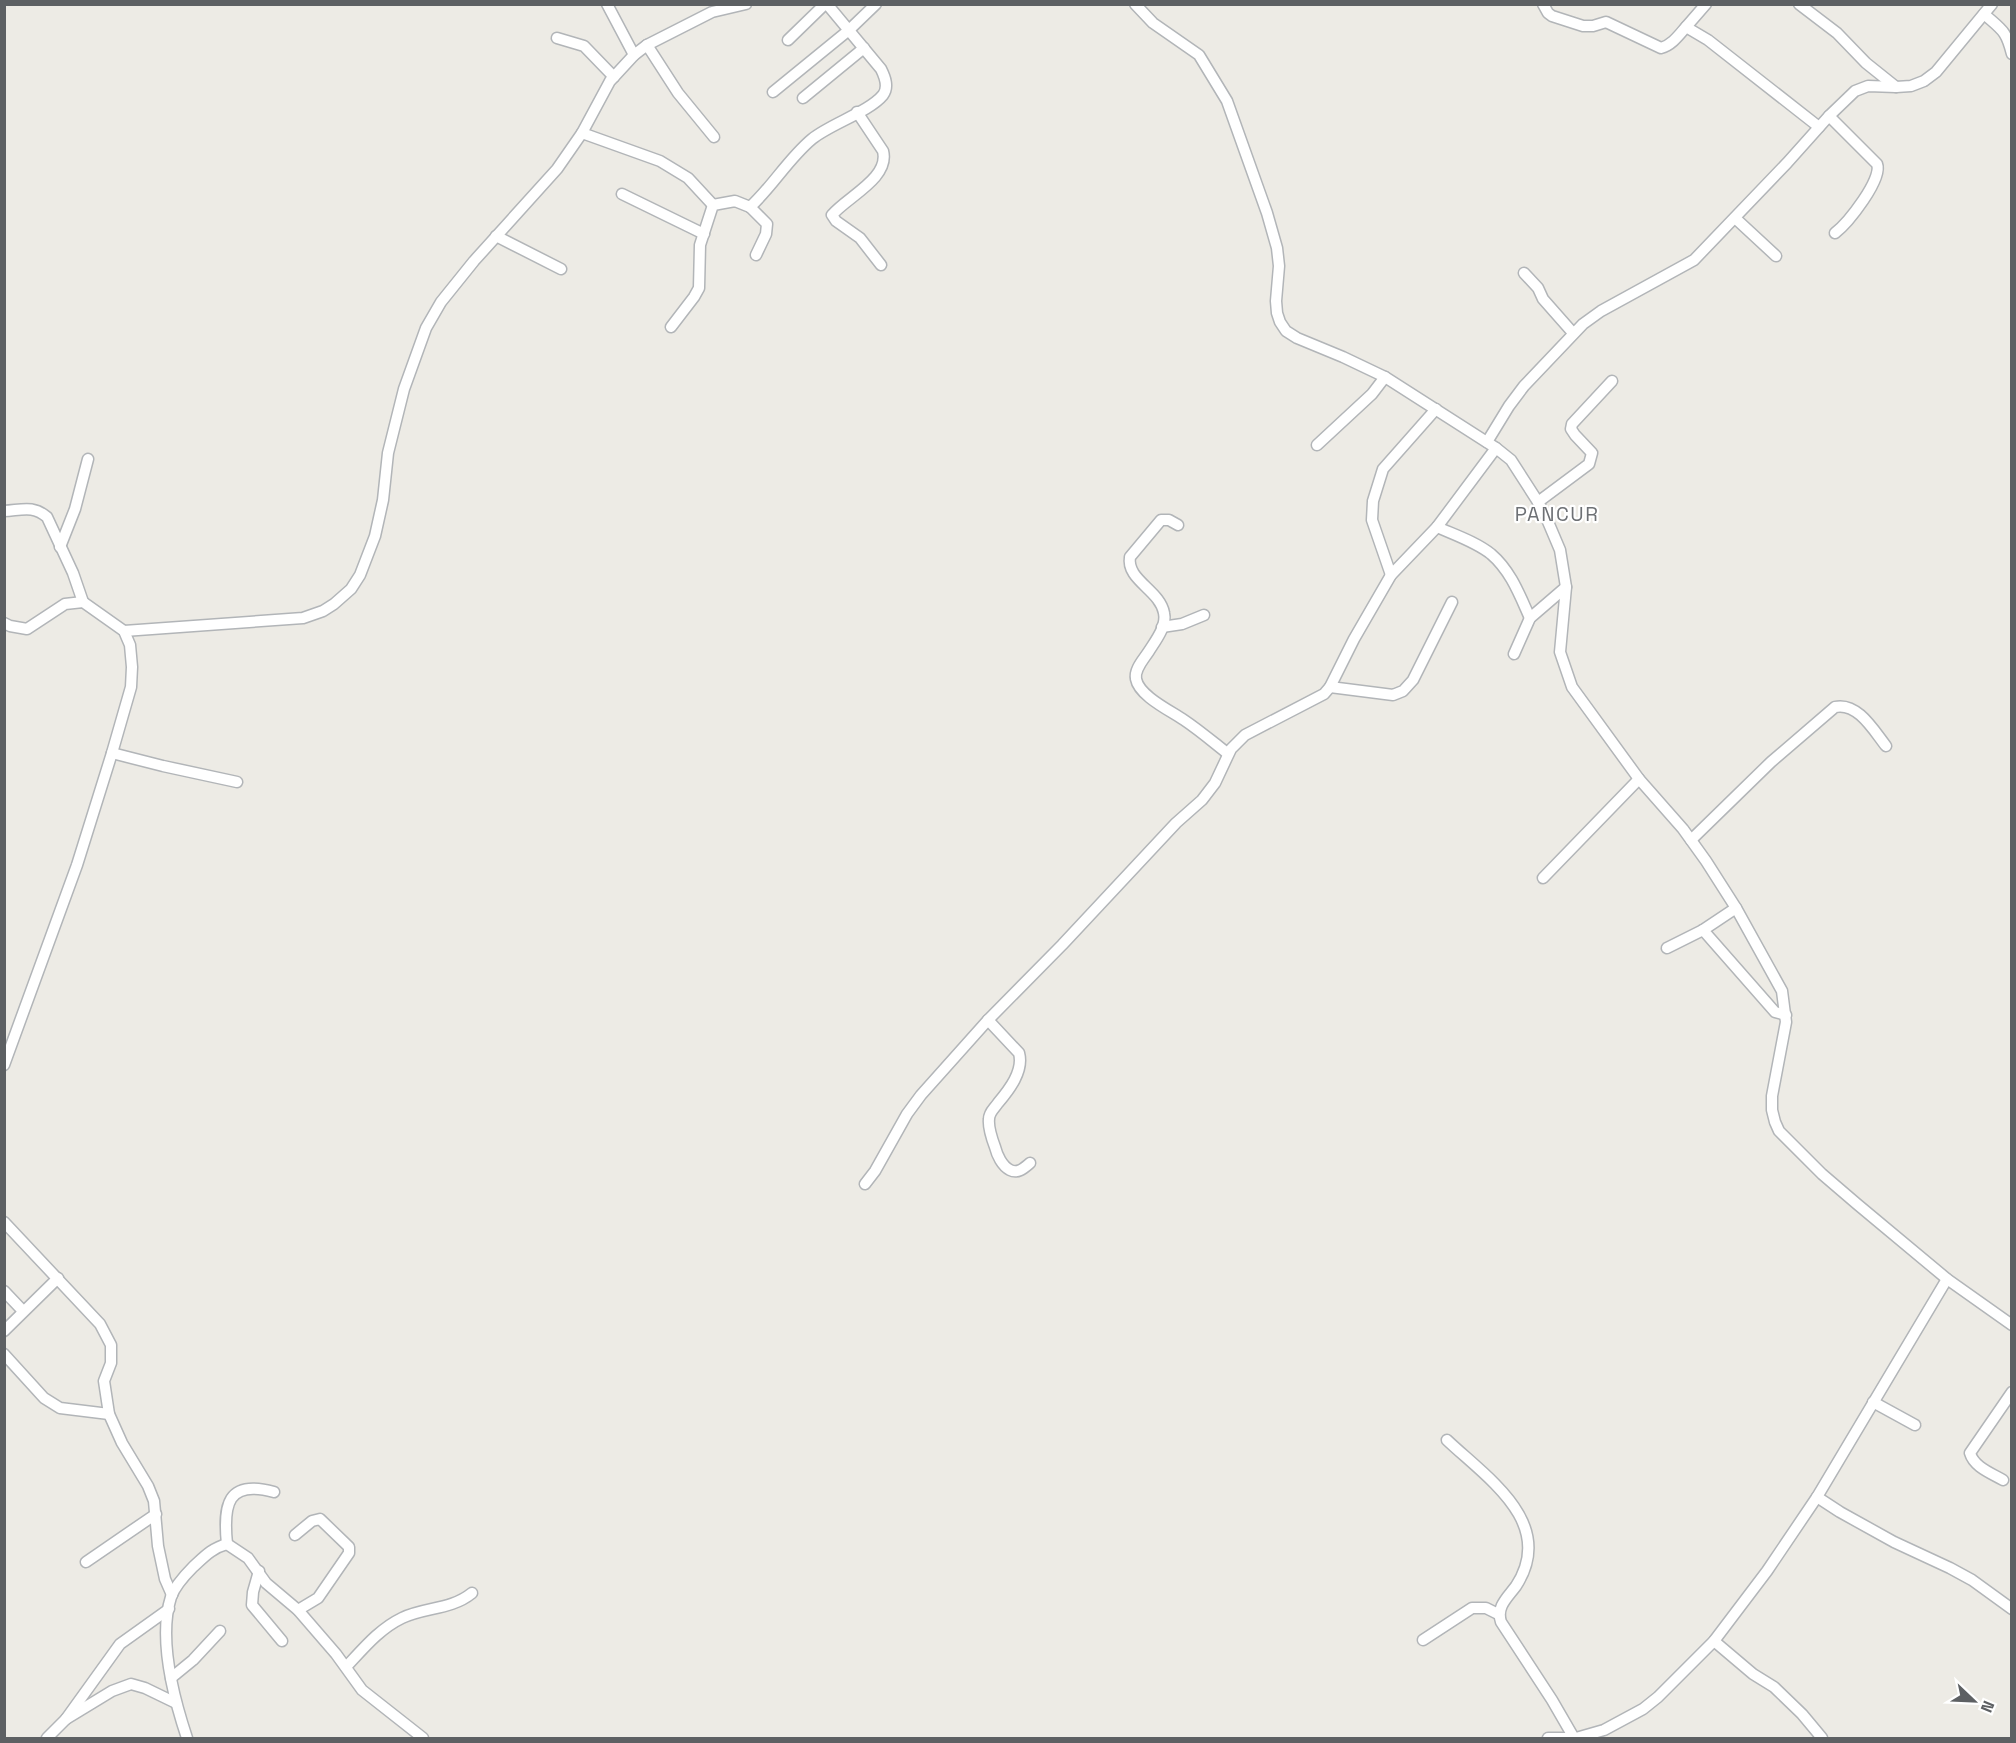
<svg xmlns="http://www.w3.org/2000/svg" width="2016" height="1743" viewBox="0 0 2016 1743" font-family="'Space Grotesk',sans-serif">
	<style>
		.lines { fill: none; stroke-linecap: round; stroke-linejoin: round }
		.street-casing { stroke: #b2b5b8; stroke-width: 13 }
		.street { stroke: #fff; stroke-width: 10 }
		.labels { text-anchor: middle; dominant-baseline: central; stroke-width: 4.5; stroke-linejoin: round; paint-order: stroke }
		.quarter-label { font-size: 20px; letter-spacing: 1.5px; fill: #6e7175; stroke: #fff }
	</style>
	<rect width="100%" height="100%" fill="#edebe5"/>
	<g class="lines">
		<g class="street-casing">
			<g id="street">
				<path d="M607,4L634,55"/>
				<path d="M1135,4L1153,23L1199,55L1227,101L1267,213L1277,248L1279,266L1276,301L1277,313L1280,322L1286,331L1297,338L1343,357L1385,377L1496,448L1511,460L1538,502L1546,517L1560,550L1566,587L1560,652L1572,687L1639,779L1683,829L1706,861L1736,908L1782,991L1786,1022L1772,1096V1110L1775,1122L1779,1131L1822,1174L1857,1204L1947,1279L2012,1325"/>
				<path d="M1543,4L1548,13L1552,16L1583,26H1593L1606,22L1661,48C1672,45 1679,35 1686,27L1708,40L1819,127"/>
				<path d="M1799,4L1837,33L1866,63L1896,87"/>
				<path d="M1984,14C2002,30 2006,30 2012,54"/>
				<path d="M1686,27L1706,4"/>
				<path d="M557,38L584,46L614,77"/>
				<path d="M788,40L825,4"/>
				<path d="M647,45L678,93L714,137"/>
				<path d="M773,92L849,30L876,4"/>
				<path d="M803,98L864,48"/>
				<path d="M857,112L883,151C890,178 847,197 832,215L836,221L860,238L881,265"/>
				<path d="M1829,116L1877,164C1883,179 1848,223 1835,233"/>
				<path d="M582,133L660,161L688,178L713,205"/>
				<path d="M622,194L704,234"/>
				<path d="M750,207L767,224L766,234L756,255"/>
				<path d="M1735,218L1776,256"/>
				<path d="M496,236L561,269"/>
				<path d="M1524,273L1538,288L1543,299L1573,333"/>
				<path d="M671,327L694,297L699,288L700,245L713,205L735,201L750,207C773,186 788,159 812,139C830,124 869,112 883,95C889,87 885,77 881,69L827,4"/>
				<path d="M1487,442L1509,406L1524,386L1583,324L1601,311L1694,260L1787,163L1829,116L1855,91L1868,86L1896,87L1911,86L1924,81L1936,72L1992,4"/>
				<path d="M1317,445L1372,394L1385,377"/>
				<path d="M1538,502L1589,464L1592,453L1575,435L1571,429L1572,424L1612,381"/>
				<path d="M4,511C22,510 33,505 47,517L73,573L83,602"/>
				<path d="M1178,525L1169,520H1161L1130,557C1126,580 1160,590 1164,613C1167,626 1156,640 1149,651C1144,659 1134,669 1136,679C1139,696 1171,711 1184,720C1199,730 1213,742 1227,753"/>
				<path d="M1437,527C1455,535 1476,542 1491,554C1511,571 1520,596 1530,618"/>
				<path d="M60,547L75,509L88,459"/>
				<path d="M1391,575L1372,520L1373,501L1383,469L1436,409"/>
				<path d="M4,623L10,626L27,629L65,604L83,602L124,631L130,645L132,667L131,687L112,753L77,865L4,1065"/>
				<path d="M1162,627L1182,624L1204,615"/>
				<path d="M124,631L303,618L323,611L334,604L351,589L360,575L375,536L383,500L388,453L404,389L426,328L441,302L474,261L557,169L582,133L610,81L634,55L647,45L712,12L746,4"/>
				<path d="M1514,654L1530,618L1566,587"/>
				<path d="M1330,687L1393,695L1403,691L1413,680L1452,602"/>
				<path d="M112,753L163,766L237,782"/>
				<path d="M1691,840L1771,762L1835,707C1858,702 1874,731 1886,746"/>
				<path d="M1543,878L1639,779"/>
				<path d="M1736,908L1703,930L1775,1012L1786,1015"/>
				<path d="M1667,948L1703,930"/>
				<path d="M988,1020L1019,1053C1024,1071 1009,1090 998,1103C994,1109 989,1112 989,1119C988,1128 992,1139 995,1147C997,1155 1002,1166 1010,1170C1018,1174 1024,1168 1030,1163"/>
				<path d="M865,1184L875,1171L907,1114L921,1095L988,1020L1062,945L1176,823L1202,800L1215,783L1231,749L1245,735L1324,694L1330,687L1354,639L1391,575L1437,527L1496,448"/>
				<path d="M4,1222L100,1324L111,1345V1363L104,1381L109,1414L122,1443L148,1486L154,1501L158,1546L165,1579L172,1595"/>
				<path d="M4,1291L23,1311"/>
				<path d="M4,1331L58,1278"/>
				<path d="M4,1354L44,1398L60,1408L109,1414"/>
				<path d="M1873,1402L1915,1425"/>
				<path d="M1447,1440C1487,1478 1557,1523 1516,1586C1507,1598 1496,1607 1501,1622L1552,1700L1574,1738"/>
				<path d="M2003,1480C1991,1473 1974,1467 1970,1453L2012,1392"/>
				<path d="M1817,1497L1840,1512L1894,1542L1950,1568L1972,1580L2012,1609"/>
				<path d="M295,1535L312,1521L320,1519L349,1547V1553L318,1598L298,1610"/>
				<path d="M227,1544C223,1505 227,1479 274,1492"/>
				<path d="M86,1562L156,1514"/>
				<path d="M259,1571L253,1592L252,1605L282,1641"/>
				<path d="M1423,1640L1472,1608H1486L1498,1614"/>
				<path d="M1714,1641L1753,1674L1774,1687L1802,1714L1822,1738"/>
				<path d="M346,1667C363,1649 379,1629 402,1618C425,1607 451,1610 472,1593"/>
				<path d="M171,1678L193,1660L220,1631"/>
				<path d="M66,1719L120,1644L169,1609"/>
				<path d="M47,1738L66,1719L112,1691L131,1684L145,1688L176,1703"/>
				<path d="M187,1738C174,1699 158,1638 171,1597C175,1586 185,1575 193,1567C204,1557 212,1548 227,1544L248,1558L266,1583L298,1610L336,1654L362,1690L423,1738"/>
				<path d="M1548,1738H1569"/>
				<path d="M1576,1738L1604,1730L1643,1709L1658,1697L1714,1641L1767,1571L1817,1497L1947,1279"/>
			</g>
		</g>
		<use href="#street" class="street"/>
	</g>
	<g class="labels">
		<g class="quarter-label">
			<text x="1557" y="514">PANCUR</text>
		</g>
	</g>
	<rect width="2016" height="1743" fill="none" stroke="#5d6063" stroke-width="12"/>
	<g transform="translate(1974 1701) rotate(113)" stroke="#ffffff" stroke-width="4.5" paint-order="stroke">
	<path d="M0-4.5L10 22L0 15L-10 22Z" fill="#5d6063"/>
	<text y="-9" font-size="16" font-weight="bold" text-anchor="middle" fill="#5d6063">N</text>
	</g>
</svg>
